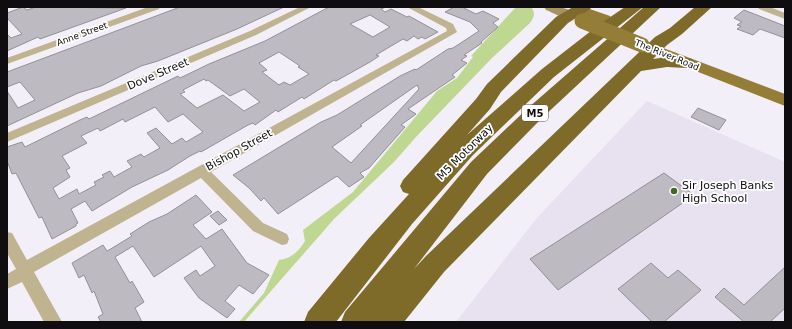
<svg xmlns="http://www.w3.org/2000/svg" width="792" height="329" viewBox="0 0 792 329" font-family="'DejaVu Sans',sans-serif">
	<style>
		.built { fill: #e7e1f0 }
		.green { fill: #bed891 }
		.building { fill: #bebac2; stroke: #939097; fill-rule: evenodd }
		.lines { fill: none; stroke-linecap: round; stroke-linejoin: round }
		.street { fill: #bfb390; fill-rule: evenodd }
		.secondary { fill: #a6945e; fill-rule: evenodd }
		.primary { fill: #947d37; fill-rule: evenodd }
		.highway { fill: #7f6b29; fill-rule: evenodd }
		.primary-bridge { stroke: #947d37; stroke-width: 15 }
		.poi-dot { fill: #426822; stroke: #fff; stroke-width: 1.5 }
		.labels { text-anchor: middle; dominant-baseline: central; stroke-width: 3.5; stroke-linejoin: round; paint-order: stroke }
		.far-street-label { font-size: 9px; fill: #0f0d10; stroke: #fff }
		.shield { fill: #fff; stroke: #575658; stroke-width: 1 }
		.shield-label { font-size: 10px; font-weight: bold; fill: #0f0d10 }
		.street-label { font-size: 11px; fill: #0f0d10; stroke: #fff }
		.poi-label { font-size: 11px; fill: #0f0d10; stroke: #fff; text-anchor: start }
	</style>
	<rect width="100%" height="100%" fill="#f3eff8"/>
	<path class="built" d="M647,101L785,162V322H456L536,219Z"/>
	<path class="green" d="M516,7H531C536,13 534,17 530,23L492,58L416,137L394,162L334,219L244,322H239L264,293L279,260C291,259 299,251 305,241L303,230L353,192L437,91L457,78L473,57L471,56Z"/>
	<g class="building">
		<path d="M23,7L27,10L36,7L126,8L40,39L38,37L7,51V34L11,38L22,34L7,18V13Z"/>
		<path d="M180,7H284L237,29L158,61L141,66L101,86L78,93L7,126V91L18,108L35,100L20,82L7,87V72Z"/>
		<path d="M329,7H386L381,9L385,12L391,9L407,17L409,16L438,32L425,39L422,37L418,39L414,36L407,41L403,39L376,55L379,56L370,62L336,81L334,80L304,99L302,97L278,112L276,110L255,125L253,123L248,125L201,152L200,151L190,156L168,170L132,187L92,211L85,201L71,209L78,223L76,224V226L52,239L42,217L39,218L16,173L12,174L7,161V147L22,142L25,147L80,120L87,117L89,119L178,76L180,78L209,64L265,41ZM370,15L390,27L373,37L350,24ZM279,52L300,66L298,67L309,74L290,85L284,82L279,85L262,72L267,70L259,63ZM204,79L206,81L208,80L230,96L244,89L260,102L244,111L223,95L197,108L180,94L185,92L183,90ZM155,107L168,122L183,114L203,132L186,142L182,138L172,144L156,128L147,133L160,148L144,157L141,154L127,161L132,167L114,177L110,171L102,175L104,177L94,182L96,185L79,194L77,189L59,199L53,188L70,177L66,170L70,168L62,156L87,143L81,136L98,128L100,131L123,119L125,122Z"/>
		<path d="M454,7H462L476,14L483,11L499,19L493,23L498,27L481,42L482,43L464,55L467,56L461,60L467,63L452,75L455,77L408,109L416,114L401,125L405,127L369,168L360,173L364,177L349,187L337,176L278,214L264,198L261,201L249,188L233,175L321,122L337,115L400,76L415,69L416,70L448,49L453,48L479,31L470,22L445,12ZM417,85L419,89L351,163L332,147L362,126L360,125Z"/>
		<path d="M744,10L785,26V38L760,29L753,35L737,29L741,26L737,25L742,22L734,18Z"/>
		<path d="M698,108L726,120L719,130L691,117Z"/>
		<path d="M664,173L694,195L558,290L530,259Z"/>
		<path d="M196,195L212,212L193,225L206,239L222,229L247,263L269,275L253,294L239,285L225,301L235,309L227,318L199,298L184,278L196,270L200,276L215,266L201,246L154,277L133,246L115,257L130,283L132,281L144,302L135,308L142,322H101L98,317L103,314L94,291L92,293L84,275L79,278L72,263L103,245L107,251L109,250L132,236L130,234L149,222L167,214Z"/>
		<path d="M218,211L227,220L219,225L210,216Z"/>
		<path d="M651,263L668,278L678,270L701,290L664,322H652L618,289Z"/>
		<path d="M785,267V308L770,322H744L715,297L724,288L744,305Z"/>
	</g>
	<g class="lines">
		<g class="street">
			<path d="M148,7H160L159,9L7,64V58Z"/>
			<path d="M300,7H311L256,35L7,142V133L250,31Z"/>
			<path d="M407,7H418L453,24L457,32L211,172L263,223L287,234L289,239L287,244L282,245L253,231L201,178L34,272L62,322H44L22,282L7,289V274L16,269L7,253V232L12,233L27,260L447,31L446,28Z"/>
			<path d="M758,7H770L785,13V19L759,9Z"/>
		</g>
		<path class="secondary" d="M544,7C554,7 569,6 575,15L573,18C564,20 554,13 546,10Z"/>
		<g class="primary">
			<path d="M574,7H584L610,16L612,19L610,22C599,25 585,17 574,13L572,10Z"/>
			<path d="M642,40L785,94V106L637,48L634,45L637,42Z"/>
		</g>
		<g class="highway">
			<path d="M573,7H592L589,10L568,23L501,92L490,109L467,135L542,69L600,24L625,7H643L554,77L473,155L412,224L336,322H304L308,312L369,238L409,194L403,192L400,186L403,180L476,99L487,84L556,17Z"/>
			<path d="M644,7H661L542,118L487,174L414,269L426,256L655,37L670,28L695,7H712L682,34L667,45L653,59C666,57 679,56 692,59L695,63L692,67L686,68L667,67L641,71L444,272L404,322H341L345,312L471,162L528,108Z"/>
		</g>
		<path class="primary-bridge" d="M582,21L642,45"/>
	</g>
	<circle class="poi-dot" cx="674" cy="191" r="4"/>
	<g class="labels">
		<g class="far-street-label">
			<text transform="translate(82 34) rotate(-20)">Anne Street</text>
			<text transform="translate(667 55) rotate(22)">The River Road</text>
		</g>
		<rect class="shield" x="522" y="105" width="26" height="16" rx="3"/>
		<g class="shield-label">
			<text x="535" y="113">M5</text>
		</g>
		<g class="street-label">
			<text transform="translate(158 74) rotate(-23)">Dove Street</text>
			<text transform="translate(239 150) rotate(-29)">Bishop Street</text>
			<text transform="translate(465 152) rotate(-45)">M5 Motorway</text>
		</g>
		<g class="poi-label">
			<text x="682" y="185">Sir Joseph Banks<tspan x="682" dy="13">High School</tspan></text>
		</g>
	</g>
	<rect width="792" height="329" fill="none" stroke="#0f0d10" stroke-width="16"/>
</svg>
